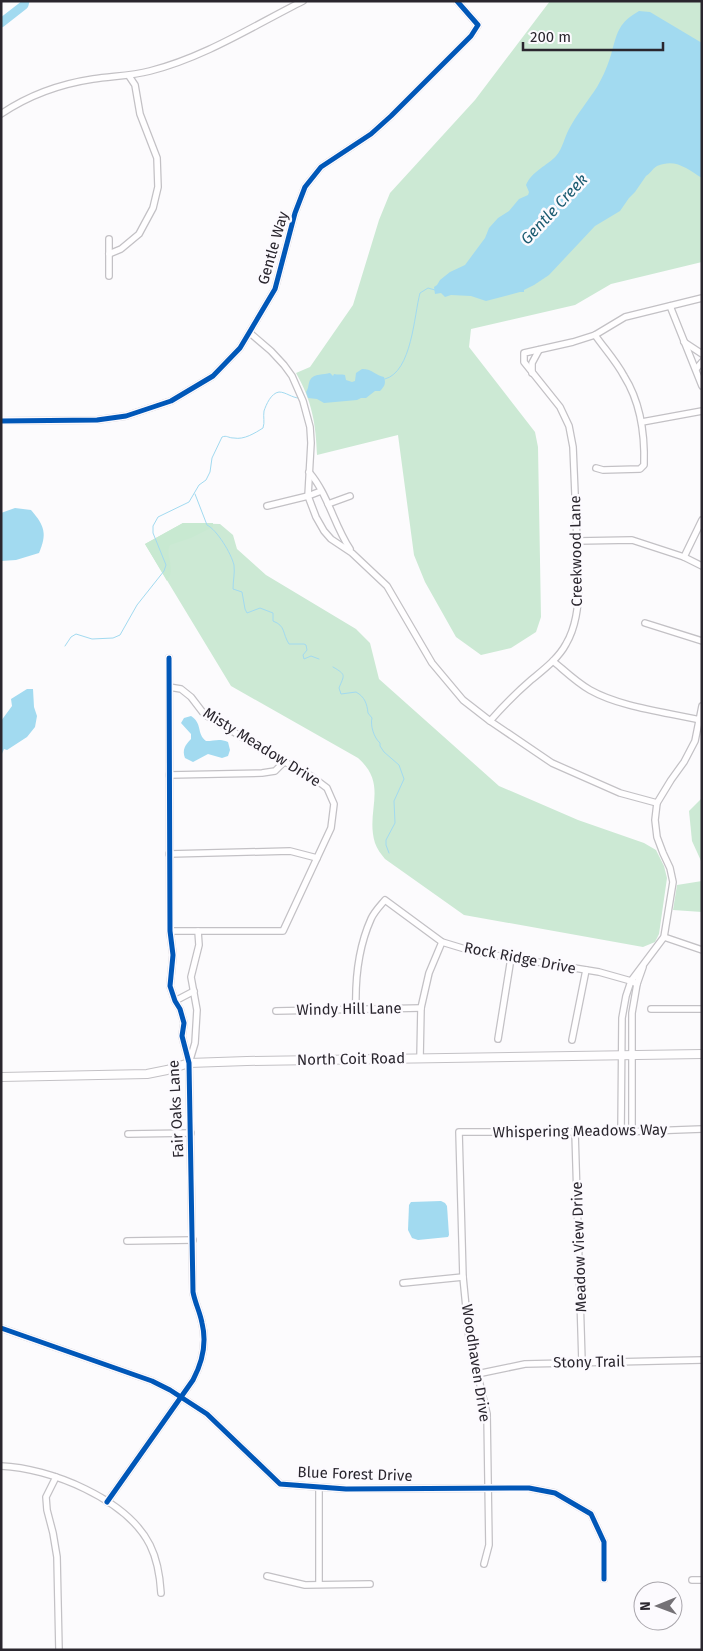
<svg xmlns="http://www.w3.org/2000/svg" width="703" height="1651" viewBox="0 0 703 1651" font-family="'Fira Sans',sans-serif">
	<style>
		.green { fill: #cce9d4 }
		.forest { fill: #c8e9d1 }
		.water { fill: #a2daf0 }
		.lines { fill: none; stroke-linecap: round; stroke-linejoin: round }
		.stream { stroke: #a2daf0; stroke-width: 1 }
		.river { stroke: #a2daf0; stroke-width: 9 }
		.street-casing { stroke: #c3c1c5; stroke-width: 8 }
		.secondary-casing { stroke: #c3c1c5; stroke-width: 10 }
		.street { stroke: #fffeff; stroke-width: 5.5 }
		.secondary { stroke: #fffeff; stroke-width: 8 }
		.cycleway-casing { stroke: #fcfafe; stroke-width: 8 }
		.cycleway { stroke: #0057b8; stroke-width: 5 }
		.labels { text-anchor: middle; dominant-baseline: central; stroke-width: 5; stroke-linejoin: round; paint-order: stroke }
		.street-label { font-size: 15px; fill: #2a262e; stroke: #fcfafe }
		.water-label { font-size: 16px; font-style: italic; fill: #1b5b71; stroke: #fcfafe }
	</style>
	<rect width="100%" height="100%" fill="#fcfbfd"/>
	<g class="green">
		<path d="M550,1H702V262L611,284L575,305L471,329L469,347L535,432L538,447L541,617L536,632L511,648L481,655L456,637L425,582L414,555L398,435L317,455C316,424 312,401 296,373L310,367L353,305L379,220L390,193L475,100Z"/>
		<path d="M183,523L220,524L233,535L237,549L266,575L356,629L370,643L379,679L499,786L578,820L644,843L656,850L664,866L667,878L659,934L655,942L643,947L464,915L385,859C381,854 377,849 375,843C365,811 389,785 358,758L231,686L145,544Z"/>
		<path d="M702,798V863L692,841L689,811Z"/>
		<path d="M702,881V912L673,910L677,885Z"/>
	</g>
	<path class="forest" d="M183,523H213V527L191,538L170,545C164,555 177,568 167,581L145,544Z"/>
	<g class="water">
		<path d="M639,11L650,12L702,43V178C687,169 676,158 657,166C652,169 650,174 646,176L635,192L629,198L620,211L595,226L549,275L534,285L524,290V292H520L486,301L471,296L451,295L445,297L441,293L435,294L434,287L437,285L440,280L450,272L465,265L485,238L489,228L498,218L509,211L519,199L528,195L529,192L526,185C531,172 548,165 556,156C563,148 564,138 569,129C577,114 588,101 597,87C603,77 609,63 612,51C618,30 619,23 639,11Z"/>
		<path d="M362,369C373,369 376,376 384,377C386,383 385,386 380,391H375L366,398H361L357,400L324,403L317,399L308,398L306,392C309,388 308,384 310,380C314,373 324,375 330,373L333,376L334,374C338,375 342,374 345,375L346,380L352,382L355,381L356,373Z"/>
		<path d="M15,508L31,510C45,526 47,534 39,553L16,560L1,561V513Z"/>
		<path d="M27,689H33L34,707L37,716L35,727L27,737L7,750L4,749L1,756V721L12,706L11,699Z"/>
		<path d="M191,716C203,724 196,733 206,741C215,741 219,738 228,742L230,750L228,756L222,758L208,754L193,762L185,758C182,750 185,745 191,739V734L181,723L184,718Z"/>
		<path d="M441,1201L445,1203L447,1206L449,1235L448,1237L418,1240L412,1238L408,1230L409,1205L411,1202Z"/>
	</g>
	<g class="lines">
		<g class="stream">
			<path d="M385,379C412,372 414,315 420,293L428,288L435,290"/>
			<path d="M195,494L207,525C217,530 231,553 234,565C235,573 233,581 233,589L242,592L245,609L247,613L260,608L273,613V621C286,626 282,633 289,644H304L306,645L307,650L303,655L304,659L311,656L319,659"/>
			<path d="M65,646L71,637L76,634L92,639L113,638L120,635L137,605L164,571L166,565L153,533V526L158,517L189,502L199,485L206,480L210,472L212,458L222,437C227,435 228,438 234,438C244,440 255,433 263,428C265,422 263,417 264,411C266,405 271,393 279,392C286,392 292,398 299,398"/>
			<path d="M333,667C347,675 344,675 339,688L341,694L356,692C365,697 367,704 368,713L372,718C370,725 374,738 380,743V746L384,752L399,765L404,779L394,801L395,823L386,840V845L389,853"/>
		</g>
		<path class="river" d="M1,23L24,5L25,1"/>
		<g class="street-casing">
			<g id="street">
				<path d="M1,114C29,95 60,84 93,79C113,76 131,76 150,71C205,57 253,26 303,1"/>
				<path d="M109,239V276"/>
				<path d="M109,254L121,249L139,234L153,208L158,187L157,158L140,114L135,85L129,76"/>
				<path d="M670,306L702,386"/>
				<path d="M250,333L271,351L284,365L292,376L303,401L310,427L311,443L308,496L316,517L324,531L331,539L352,553L387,586L432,663L463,700L490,721L552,763L620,793L657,803"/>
				<path d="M595,335C604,348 616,361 624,376C641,403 645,433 644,465L640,469L603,470L596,468"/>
				<path d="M684,342L702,354"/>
				<path d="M696,369L702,362"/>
				<path d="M532,373V363L539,350"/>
				<path d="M1,421L97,420L126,416L171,401L213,376L240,348L275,289L295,213L305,187L321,167L371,134L391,116L471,36L478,25L457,1"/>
				<path d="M642,422L702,411"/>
				<path d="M309,472C328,494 334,525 350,549"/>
				<path d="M328,504L350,496"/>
				<path d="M267,506L308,496L321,491"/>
				<path d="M577,541L632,540L684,557L702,566"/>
				<path d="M684,557L702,520"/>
				<path d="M645,623L702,641"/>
				<path d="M553,661C565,671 576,682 590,690C620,707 665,712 700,720"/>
				<path d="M169,687L181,689L191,697L204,714L270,754L311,776L327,788L334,804L331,828L283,931H170"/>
				<path d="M490,721C503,706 516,693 531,680C543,670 558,659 566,644C576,627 578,607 579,588L573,447L569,426L560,407L524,362V353L573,342L595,335L625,317L702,298"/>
				<path d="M169,775L262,773L275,771L284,762"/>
				<path d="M169,854L290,851L317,858"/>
				<path d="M664,937L702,950"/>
				<path d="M175,1001L194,991"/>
				<path d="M356,1009C355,977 358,948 371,919C374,912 380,906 385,900L442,942L475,952L599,972L631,981L637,984"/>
				<path d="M651,1009H702"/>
				<path d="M276,1011L421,1008"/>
				<path d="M498,1039L511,958"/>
				<path d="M572,1040L586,970"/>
				<path d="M420,1058L421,1008L429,973L442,942"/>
				<path d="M189,1063L195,1043L197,1010L191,977L199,945L198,931"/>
				<path d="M632,1131V1013L637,984L643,967"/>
				<path d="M575,1132L582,1362"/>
				<path d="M621,1132L622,1018L626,996L631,981L664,937L673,882L670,868L663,853L657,837L655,820L657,803L671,780L684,762L695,741L702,706"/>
				<path d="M128,1134L191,1133"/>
				<path d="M127,1241L193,1240"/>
				<path d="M403,1283L463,1277"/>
				<path d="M1,1328L152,1381L170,1390L207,1414L280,1484L346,1489L529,1488L555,1493L591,1514L604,1542V1579"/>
				<path d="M477,1374L525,1364L702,1360"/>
				<path d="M1,1466C50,1468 127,1499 150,1545C158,1561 160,1576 161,1593"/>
				<path d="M56,1477L46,1497L47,1510L53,1533L57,1557L59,1650"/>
				<path d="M319,1487V1584"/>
				<path d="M107,1502L193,1380C202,1363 207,1343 202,1323C200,1312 195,1303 193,1292L189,1063L182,1036L184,1023L180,1009L175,1001L170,986L173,955L170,931L169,658"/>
				<path d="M484,1564L489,1545L487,1414L469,1338L463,1277L459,1132H621L702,1129"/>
				<path d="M267,1576L305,1585L370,1584"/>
				<path d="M692,1580H702"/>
			</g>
		</g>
		<g class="secondary-casing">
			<path id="secondary" d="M1,1077L147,1074L167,1070L189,1063L247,1061L702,1054"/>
		</g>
		<use href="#street" class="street"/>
		<use href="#secondary" class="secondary"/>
		<g class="cycleway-casing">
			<g id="cycleway">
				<path d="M1,421L97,420L126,416L171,401L213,376L240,348L275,289L295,213L305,187L321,167L371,134L391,116L471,36L478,25L457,1"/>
				<path d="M1,1328L152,1381L170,1390L207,1414L280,1484L346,1489L529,1488L555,1493L591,1514L604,1542V1579"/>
				<path d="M107,1502L193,1380C202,1363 207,1343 202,1323C200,1312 195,1303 193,1292L189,1063L182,1036L184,1023L180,1009L175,1001L170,986L173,955L170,931L169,658"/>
			</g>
		</g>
		<use href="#cycleway" class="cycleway"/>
	</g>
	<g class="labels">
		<g class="street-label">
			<text transform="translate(273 248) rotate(-74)">Gentle Way</text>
			<text transform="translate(576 551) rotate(-91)">Creekwood Lane</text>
			<text transform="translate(262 747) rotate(32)">Misty Meadow Drive</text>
			<text transform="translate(520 958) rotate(11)">Rock Ridge Drive</text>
			<text transform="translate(349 1009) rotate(-1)">Windy Hill Lane</text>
			<text transform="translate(351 1059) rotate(-1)">North Coit Road</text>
			<text transform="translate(176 1109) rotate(-93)">Fair Oaks Lane</text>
			<text transform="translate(580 1131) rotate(-1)">Whispering Meadows Way</text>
			<text transform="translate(579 1247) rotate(-92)">Meadow View Drive</text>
			<text transform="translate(589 1362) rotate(-1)">Stony Trail</text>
			<text transform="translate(476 1363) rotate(81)">Woodhaven Drive</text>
			<text transform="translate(355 1474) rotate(2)">Blue Forest Drive</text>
		</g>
		<g class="water-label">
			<text transform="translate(554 209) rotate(-47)">Gentle Creek</text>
		</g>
	</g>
	<rect width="703" height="1651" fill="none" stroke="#2a262e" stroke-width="5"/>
	<g transform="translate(658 1606) rotate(269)"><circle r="24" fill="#fcfafe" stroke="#a8a5ab"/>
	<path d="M0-4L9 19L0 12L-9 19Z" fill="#747176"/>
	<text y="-8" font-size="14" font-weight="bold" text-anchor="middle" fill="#2a262e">N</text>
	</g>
	<path d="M523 42v8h140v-8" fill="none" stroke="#2a262e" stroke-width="2.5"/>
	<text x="530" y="42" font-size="15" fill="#2a262e" stroke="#fcfafe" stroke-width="4" paint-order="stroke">200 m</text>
</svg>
